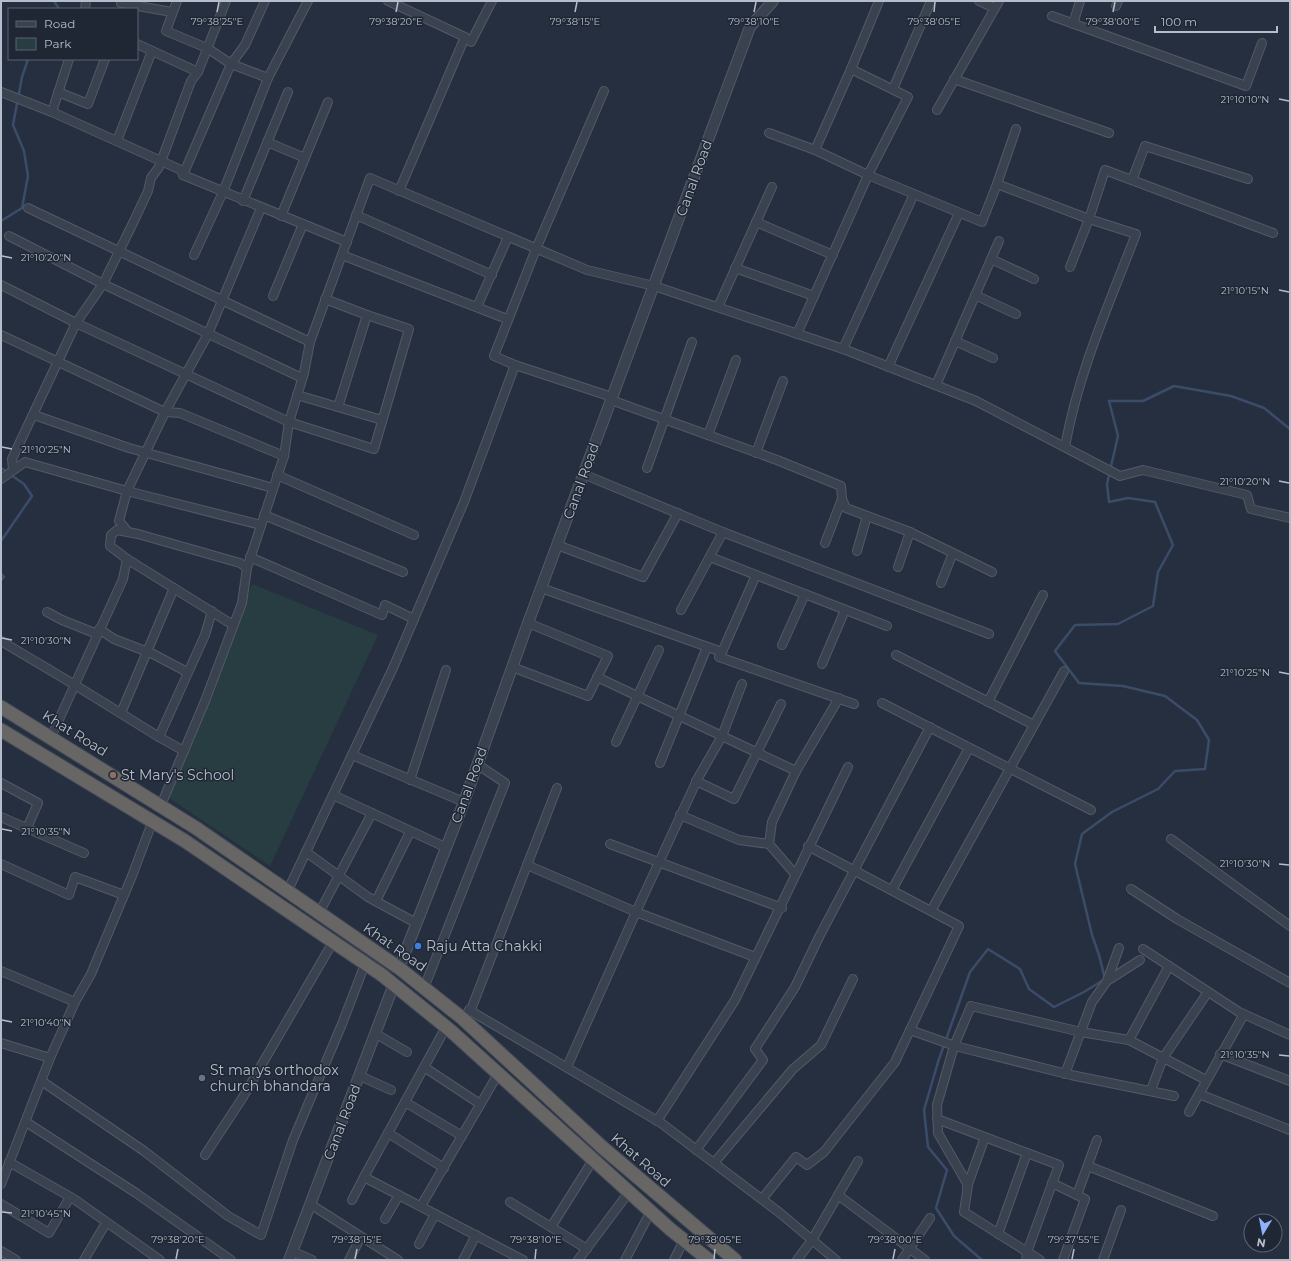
<svg xmlns="http://www.w3.org/2000/svg" width="1291" height="1261" viewBox="0 0 1291 1261" font-family="Montserrat,sans-serif">
	<style>
		.green { fill: #283d41 }
		.lines { fill: none; stroke-linecap: round; stroke-linejoin: round }
		.stream { stroke: #3b4c69; stroke-width: 2.5 }
		.minor-casing { stroke: #525a67; stroke-width: 10 }
		.tertiary-casing { stroke: #525a67; stroke-width: 12 }
		.trunk-casing { stroke: #424a57; stroke-width: 15 }
		.minor { stroke: #3a4250; stroke-width: 8 }
		.tertiary { stroke: #3a4250; stroke-width: 10 }
		.trunk { stroke: #676664; stroke-width: 13 }
		.ticks { fill: none; stroke: #b6bdca; stroke-width: 1.5 }
		.education-dot { fill: #8d6e63; stroke: #1f2735; stroke-width: 1.5 }
		.shop-dot { fill: #3f7fe0; stroke: #1f2735; stroke-width: 1.5 }
		.worship-dot { fill: #6b7280; stroke: #1f2735; stroke-width: 1.5 }
		.labels { text-anchor: middle; dominant-baseline: central; stroke-width: 3; stroke-linejoin: round; paint-order: stroke }
		.street-label { font-size: 14px; fill: #b6bdca; stroke: #1f2735 }
		.poi-label { font-size: 14px; fill: #b6bdca; stroke: #1f2735; text-anchor: start }
		.ticks-label { font-size: 10px; text-anchor: middle; fill: #b6bdca; stroke: #1f2735; stroke-width: 3; stroke-linejoin: round; paint-order: stroke }
	</style>
	<rect width="100%" height="100%" fill="#262f40"/>
	<path class="green" d="M252,584L378,635L270,866L169,798Z"/>
	<g class="lines">
		<g class="stream">
			<path d="M54,1L59,9"/>
			<path d="M1,221L22,208L28,176L24,151L13,125L22,77L28,59"/>
			<path d="M1,468L7,472"/>
			<path d="M1,541L32,496L24,484L11,475"/>
			<path d="M1,574L4,577L1,580"/>
			<path d="M982,1260L954,1236L936,1208L947,1170L928,1147L924,1110L938,1062L970,972L988,949L1020,969L1029,989L1054,1007L1084,992L1105,979L1099,955L1092,935L1075,864L1082,834L1112,812L1158,789L1175,771L1205,769L1209,740L1197,720L1165,696L1123,686L1079,683L1055,651L1075,625L1118,624L1153,606L1158,572L1173,545L1155,502L1128,498L1109,502L1107,484L1118,436L1109,401H1143L1174,386L1231,396L1264,408L1290,429"/>
		</g>
		<g class="minor-casing">
			<g id="minor">
				<path d="M121,1V3L172,12"/>
				<path d="M177,1L166,31L207,48L231,64L268,78L223,192L194,255"/>
				<path d="M388,1L465,37L399,191"/>
				<path d="M979,1L994,8"/>
				<path d="M1116,6L1118,1"/>
				<path d="M85,9L86,1"/>
				<path d="M1052,16L1246,86L1262,43"/>
				<path d="M1073,24L1080,1"/>
				<path d="M465,37L471,42L492,1"/>
				<path d="M851,69L879,1"/>
				<path d="M198,72L226,1"/>
				<path d="M268,78L308,1"/>
				<path d="M954,79L1109,133"/>
				<path d="M893,89L931,1"/>
				<path d="M1,92L52,112L181,170L183,175L347,242"/>
				<path d="M58,92L88,104L105,59"/>
				<path d="M937,110L999,1"/>
				<path d="M52,112L69,59"/>
				<path d="M769,133L815,150L868,175L982,222L997,184L1089,219L1070,267"/>
				<path d="M117,141L152,51"/>
				<path d="M267,142L305,158"/>
				<path d="M183,175L231,64L245,45L265,1"/>
				<path d="M1132,180L1145,146L1248,179"/>
				<path d="M997,184L1016,129"/>
				<path d="M243,201L288,92"/>
				<path d="M28,208L310,342"/>
				<path d="M356,215L492,275"/>
				<path d="M281,216L328,102"/>
				<path d="M756,222L833,255"/>
				<path d="M9,236L103,284L302,378"/>
				<path d="M342,255L507,319"/>
				<path d="M991,259L1034,279"/>
				<path d="M735,268L814,296"/>
				<path d="M1,285L76,323L289,422L374,449L409,329L367,315"/>
				<path d="M975,295L1016,314"/>
				<path d="M273,296L303,224"/>
				<path d="M477,307L508,237"/>
				<path d="M718,307L772,187"/>
				<path d="M797,334L869,173L908,97L851,69L815,150"/>
				<path d="M1,335L165,412L180,413L284,456"/>
				<path d="M955,341L993,358"/>
				<path d="M843,349L914,194"/>
				<path d="M515,365L494,356L536,249L604,91"/>
				<path d="M888,367L959,213"/>
				<path d="M936,385L999,241"/>
				<path d="M297,395L338,407L367,315L325,299"/>
				<path d="M611,400L777,460L841,486L842,499L846,508L910,532L992,572"/>
				<path d="M338,407L382,420"/>
				<path d="M32,416H37L129,448L273,488"/>
				<path d="M708,435L736,360"/>
				<path d="M1065,447C1078,373 1109,304 1136,234L1089,219L1105,170L1273,233"/>
				<path d="M756,453L783,381"/>
				<path d="M647,468L692,342"/>
				<path d="M13,469L12,459L76,323L103,284L133,223L148,191L151,178L159,167L191,81L198,72L137,44"/>
				<path d="M583,474L725,533L989,634"/>
				<path d="M277,475L414,535"/>
				<path d="M1,479L25,462L127,491L165,412L208,334L261,208"/>
				<path d="M264,515L403,572"/>
				<path d="M128,532L119,521L127,491L261,525"/>
				<path d="M825,543L842,499"/>
				<path d="M557,545L643,577L678,513"/>
				<path d="M857,551L867,516"/>
				<path d="M250,557L382,615L385,605L414,619"/>
				<path d="M710,557L887,626"/>
				<path d="M127,559L110,546L111,535L117,530L138,534L240,563L247,568"/>
				<path d="M898,567L910,532"/>
				<path d="M941,583L953,553"/>
				<path d="M541,588L722,652L719,657L854,704"/>
				<path d="M681,610L723,532"/>
				<path d="M47,612L62,620L97,634"/>
				<path d="M99,629L114,639L153,654L187,672"/>
				<path d="M1,641L75,685"/>
				<path d="M782,645L805,594"/>
				<path d="M722,652L756,575"/>
				<path d="M896,655L1034,725"/>
				<path d="M822,664L845,610"/>
				<path d="M512,667L588,696L608,656L528,623"/>
				<path d="M597,677L796,771"/>
				<path d="M75,685L159,737L205,635L212,611"/>
				<path d="M988,702L1043,595"/>
				<path d="M882,703L1091,810"/>
				<path d="M121,713L174,588"/>
				<path d="M51,737L123,579L127,559L233,625"/>
				<path d="M159,737L184,751"/>
				<path d="M616,742L659,650"/>
				<path d="M352,755L464,802"/>
				<path d="M660,763L707,647"/>
				<path d="M410,780L446,670"/>
				<path d="M696,781L734,799L781,704"/>
				<path d="M1,783L38,803L27,828"/>
				<path d="M333,795L445,847"/>
				<path d="M161,805L205,701L242,603L247,568L284,456L289,422L304,373L310,342L370,178L587,270L654,286L846,350L976,401L1120,476L1143,470L1247,495L1251,509L1290,518"/>
				<path d="M680,815L739,840L769,844L795,874"/>
				<path d="M1,817L84,853"/>
				<path d="M1171,839L1290,926"/>
				<path d="M610,844L782,908"/>
				<path d="M769,844L772,822L796,771L839,698"/>
				<path d="M306,852L368,897L416,923"/>
				<path d="M1,864L69,895L75,877L124,895"/>
				<path d="M527,865L636,912L755,957"/>
				<path d="M1131,889L1177,919L1290,983"/>
				<path d="M288,890L393,668L464,502L515,365L612,397"/>
				<path d="M892,890L969,748"/>
				<path d="M376,901L410,832"/>
				<path d="M931,911L1064,671"/>
				<path d="M319,913L372,813"/>
				<path d="M1143,949L1239,1012L1290,1035"/>
				<path d="M1,971L75,1002"/>
				<path d="M1107,981L1140,960"/>
				<path d="M424,988L505,783L477,764"/>
				<path d="M469,1010L661,1123L780,1213L836,1260"/>
				<path d="M467,1013L472,1007L557,788"/>
				<path d="M446,1027L364,1177L523,1260"/>
				<path d="M910,1030L955,1046L1071,1075L1174,1096"/>
				<path d="M376,1034L407,1052"/>
				<path d="M1129,1040L1169,966"/>
				<path d="M1,1043L50,1058"/>
				<path d="M1220,1054L1290,1081"/>
				<path d="M424,1067L480,1104"/>
				<path d="M567,1067L636,912L698,778L722,736L742,684"/>
				<path d="M1065,1074L1092,1002L1107,981L1119,948"/>
				<path d="M360,1076L391,1090"/>
				<path d="M43,1082L144,1151L228,1216L261,1235L293,1140L342,1024L365,964"/>
				<path d="M1151,1090L1163,1058L1208,992"/>
				<path d="M1199,1094L1290,1130"/>
				<path d="M405,1102L462,1136"/>
				<path d="M1189,1112L1244,1014"/>
				<path d="M937,1119L1059,1165L1027,1252L1026,1260"/>
				<path d="M657,1121L735,1000L848,767"/>
				<path d="M26,1122L136,1193L231,1260"/>
				<path d="M388,1133L444,1168"/>
				<path d="M696,1150L763,1060L755,1049L795,987L819,937L930,727"/>
				<path d="M205,1155L243,1097L333,942"/>
				<path d="M9,1162L74,1199L160,1260"/>
				<path d="M714,1163L793,1069L821,1045L853,979"/>
				<path d="M1088,1166L1213,1216"/>
				<path d="M1052,1183L1085,1199L1063,1260"/>
				<path d="M1,1184L50,1058L75,1002L91,974L132,876L153,820"/>
				<path d="M967,1187L985,1137"/>
				<path d="M838,1195L925,1260"/>
				<path d="M1077,1195L1097,1140"/>
				<path d="M762,1199L796,1157L807,1165L824,1152L895,1062L959,926L808,846"/>
				<path d="M352,1200L364,1177"/>
				<path d="M510,1202L587,1249"/>
				<path d="M1,1204L49,1233L70,1197"/>
				<path d="M310,1204L398,1260"/>
				<path d="M421,1206L498,1074"/>
				<path d="M385,1219L399,1195"/>
				<path d="M551,1227L593,1160"/>
				<path d="M998,1234L1027,1153"/>
				<path d="M419,1244L435,1214"/>
				<path d="M1,1251L16,1260"/>
				<path d="M292,1251L312,1260"/>
				<path d="M84,1260L106,1223"/>
				<path d="M349,1260L361,1237"/>
				<path d="M463,1260L476,1235"/>
				<path d="M578,1260L629,1192"/>
				<path d="M625,1260L651,1211"/>
				<path d="M674,1260L684,1240"/>
				<path d="M797,1260L812,1240L858,1161"/>
				<path d="M902,1260L930,1218"/>
				<path d="M1040,1260L964,1212L968,1185L938,1133L937,1105L954,1046L971,1006L1081,1032L1129,1040L1206,1080"/>
				<path d="M1103,1260L1121,1210"/>
			</g>
		</g>
		<g class="tertiary-casing">
			<g id="tertiary">
				<path d="M399,968L464,802L528,623L750,27L773,1"/>
				<path d="M289,1260L394,984"/>
			</g>
		</g>
		<g class="trunk-casing">
			<g id="trunk">
				<path d="M1,707L196,828L399,968L462,1018L602,1147L735,1260"/>
				<path d="M1,730L185,841L382,975L451,1031L670,1229L709,1260"/>
			</g>
		</g>
		<use href="#minor" class="minor"/>
		<use href="#tertiary" class="tertiary"/>
		<use href="#trunk" class="trunk"/>
	</g>
	<path class="ticks" d="M217,12L219,2M396,12L398,2M575,12L577,2M754,12L756,2M934,12L935,2M1113,12L1115,2M1279,99L1289,101M2,256L12,258M1279,290L1289,292M2,447L12,449M1279,481L1289,483M2,638L12,640M1279,672L1289,674M2,829L12,831M1279,864L1289,865M2,1020L12,1022M1279,1055L1289,1056M2,1212L12,1213M176,1259L178,1249M355,1259L357,1249M535,1259L536,1249M714,1259L715,1249M893,1259L895,1249M1072,1259L1074,1249"/>
	<circle class="education-dot" cx="113" cy="775" r="4"/>
	<circle class="shop-dot" cx="418" cy="946" r="4"/>
	<circle class="worship-dot" cx="202" cy="1078" r="4"/>
	<g class="labels">
		<g class="street-label">
			<text transform="translate(694 178) rotate(-70)">Canal Road</text>
			<text transform="translate(581 481) rotate(-70)">Canal Road</text>
			<text transform="translate(75 733) rotate(32)">Khat Road</text>
			<text transform="translate(469 785) rotate(-70)">Canal Road</text>
			<text transform="translate(395 947) rotate(35)">Khat Road</text>
			<text transform="translate(342 1122) rotate(-69)">Canal Road</text>
			<text transform="translate(641 1160) rotate(41)">Khat Road</text>
		</g>
		<g class="poi-label">
			<text x="121" y="775">St Mary's School</text>
			<text x="426" y="946">Raju Atta Chakki</text>
			<text x="210" y="1070">St marys orthodox<tspan x="210" dy="16">church bhandara</tspan></text>
		</g>
	</g>
	<g class="ticks-label">
		<text x="217" y="25">79°38'25"E</text>
		<text x="396" y="25">79°38'20"E</text>
		<text x="575" y="25">79°38'15"E</text>
		<text x="754" y="25">79°38'10"E</text>
		<text x="934" y="25">79°38'05"E</text>
		<text x="1113" y="25">79°38'00"E</text>
		<text x="1245" y="103">21°10'10"N</text>
		<text x="46" y="261">21°10'20"N</text>
		<text x="1245" y="294">21°10'15"N</text>
		<text x="46" y="453">21°10'25"N</text>
		<text x="1245" y="485">21°10'20"N</text>
		<text x="46" y="644">21°10'30"N</text>
		<text x="1245" y="676">21°10'25"N</text>
		<text x="46" y="835">21°10'35"N</text>
		<text x="1245" y="867">21°10'30"N</text>
		<text x="46" y="1026">21°10'40"N</text>
		<text x="1245" y="1058">21°10'35"N</text>
		<text x="46" y="1217">21°10'45"N</text>
		<text x="178" y="1243">79°38'20"E</text>
		<text x="357" y="1243">79°38'15"E</text>
		<text x="536" y="1243">79°38'10"E</text>
		<text x="715" y="1243">79°38'05"E</text>
		<text x="895" y="1243">79°38'00"E</text>
		<text x="1074" y="1243">79°37'55"E</text>
	</g>
	<rect width="1291" height="1261" fill="none" stroke="#b6bdca" stroke-width="4"/>
	<rect x="8" y="8" width="130" height="52" fill="#1f2735" stroke="#5b6371"/>
	<rect x="16" y="21" width="20" height="6" fill="#3a4250" stroke="#5b6371"/>
	<text x="44" y="28" font-size="12" fill="#b6bdca">Road</text>
	<rect x="16" y="38" width="20" height="12" fill="#283d41" stroke="#5b6371"/>
	<text x="44" y="48" font-size="12" fill="#b6bdca">Park</text>
	<g transform="translate(1263 1233) rotate(190)"><circle r="19" fill="#1f2735" stroke="#5b6371"/>
	<path d="M0-3L7 15L0 10L-7 15Z" fill="#8fb1f7"/>
	<text y="-6" font-size="11" font-weight="bold" text-anchor="middle" fill="#b6bdca">N</text>
	</g>
	<path d="M1155 26v6h122v-6" fill="none" stroke="#b6bdca" stroke-width="2"/>
	<text x="1161" y="26" font-size="12" fill="#b6bdca" stroke="#1f2735" stroke-width="3" paint-order="stroke">100 m</text>
</svg>
